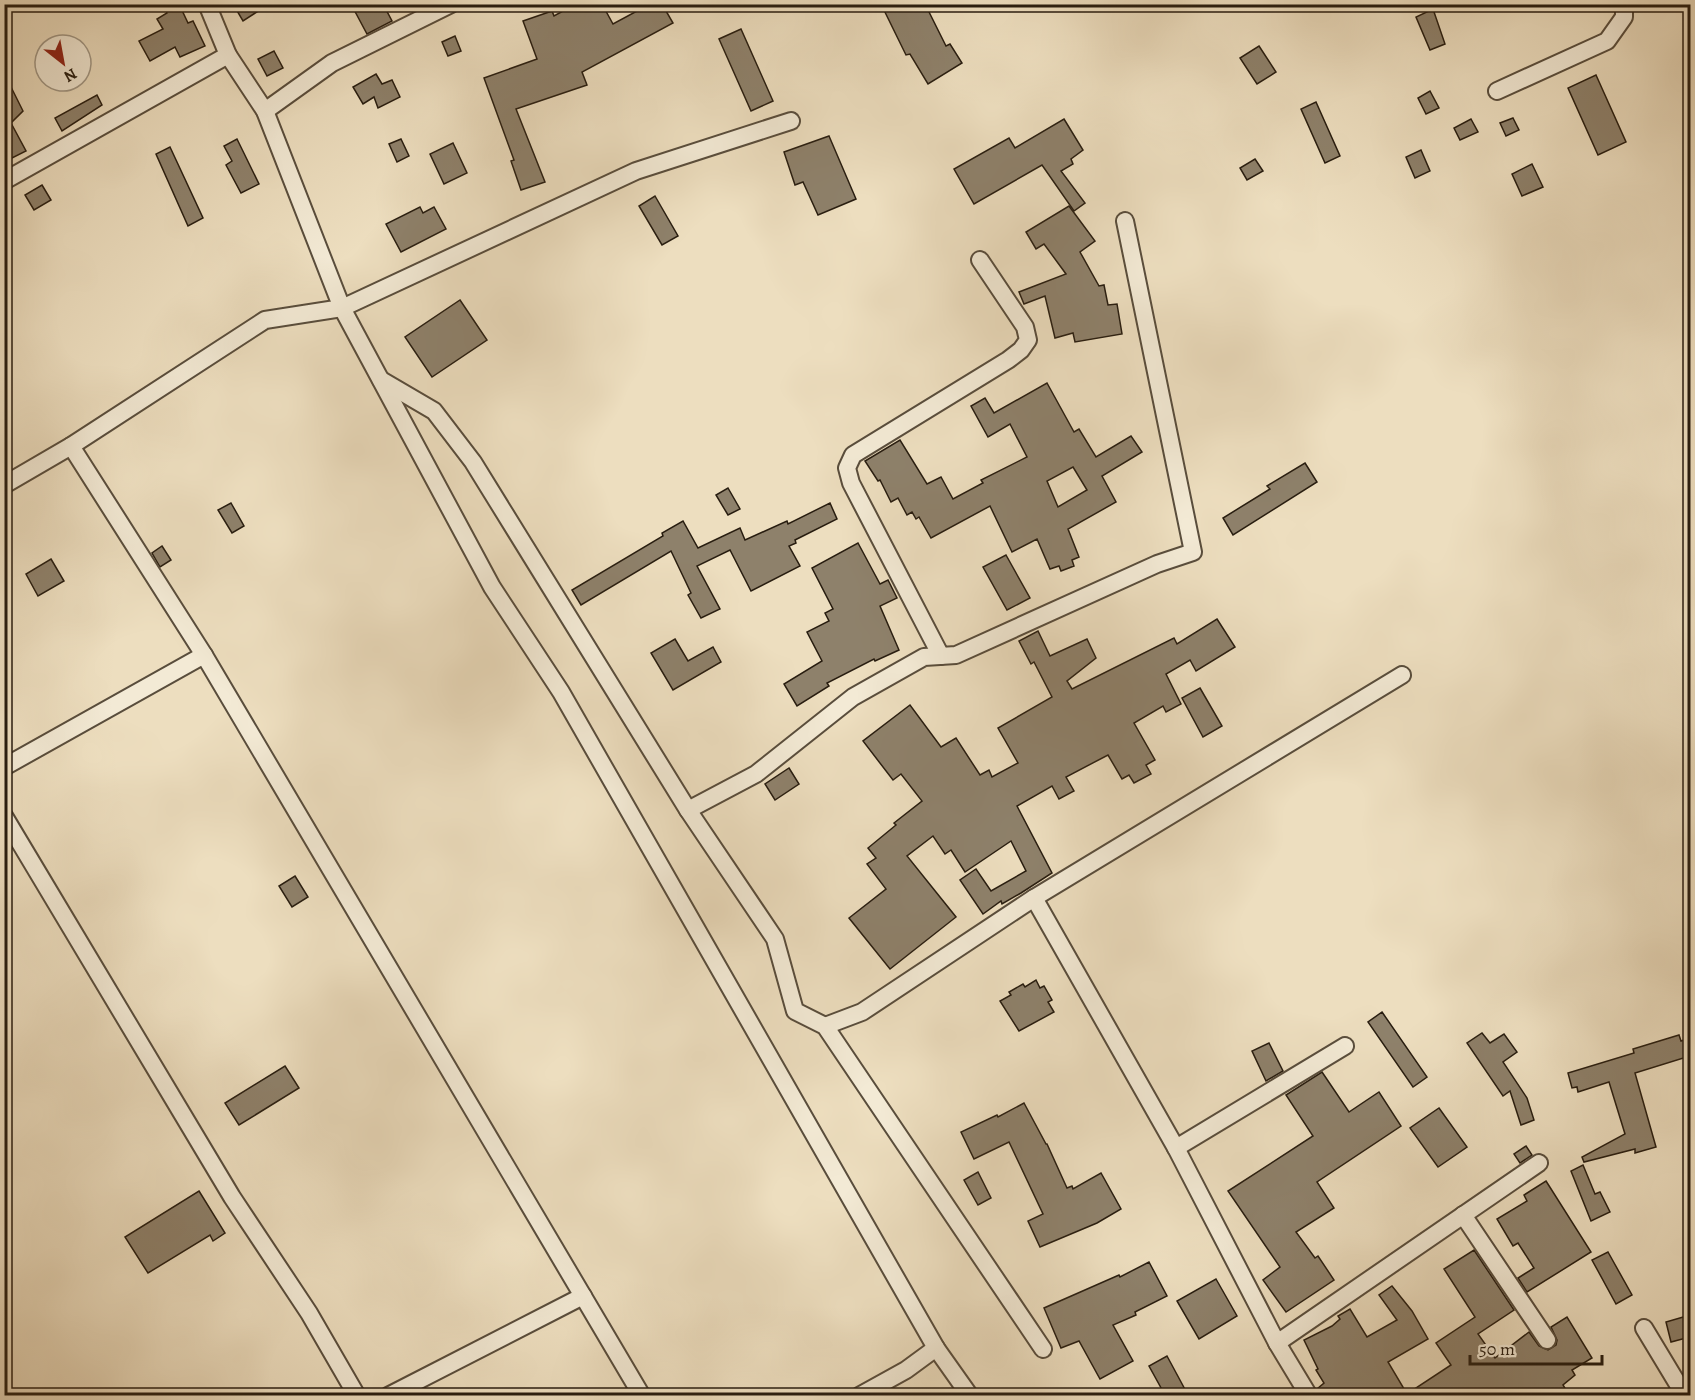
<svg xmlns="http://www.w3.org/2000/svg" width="1695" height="1400" viewBox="0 0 1695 1400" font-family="Alegreya,serif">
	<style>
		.building { fill: #8e816b; stroke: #281d10; stroke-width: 1.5; fill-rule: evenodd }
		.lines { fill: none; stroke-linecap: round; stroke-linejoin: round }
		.street-casing { stroke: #594d3c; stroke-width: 20 }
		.street { stroke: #f3ead5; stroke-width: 16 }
	</style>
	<rect width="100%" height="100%" fill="#eddebf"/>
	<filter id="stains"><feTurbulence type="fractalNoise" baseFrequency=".00333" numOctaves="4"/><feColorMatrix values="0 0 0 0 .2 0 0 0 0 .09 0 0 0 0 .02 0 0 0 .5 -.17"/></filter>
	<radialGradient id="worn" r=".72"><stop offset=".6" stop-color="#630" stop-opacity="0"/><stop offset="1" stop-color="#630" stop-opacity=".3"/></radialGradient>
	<g class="building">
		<path d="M163,4H179L188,23L193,21L205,46L180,57L175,47L150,61L139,41L163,29L157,19L167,13Z"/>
		<path d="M233,4H269L243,21Z"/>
		<path d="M351,4H383L392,21L367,34Z"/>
		<path d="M576,4H602L613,24L639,10L635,4H662L673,23L582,72L587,85L516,109L545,182L521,190L511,161L514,160L484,78L537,59L523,21L552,11L554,16Z"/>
		<path d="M881,4H925L946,46L950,44L962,63L928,84L910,54L906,55Z"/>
		<path d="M1433,9L1445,44L1430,50L1416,17Z"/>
		<path d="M741,29L773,101L751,111L719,39Z"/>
		<path d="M455,36L461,51L448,56L442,42Z"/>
		<path d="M1259,46L1276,72L1257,84L1240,58Z"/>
		<path d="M274,51L283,68L267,76L258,59Z"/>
		<path d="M4,73L23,111L11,123L26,151L4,162Z"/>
		<path d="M376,74L382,84L392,80L400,97L378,108L374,97L363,104L353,87Z"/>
		<path d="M1596,75L1626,142L1598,155L1568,88Z"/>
		<path d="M1430,91L1439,108L1426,114L1418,98Z"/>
		<path d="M97,95L102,105L62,131L55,118Z"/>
		<path d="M1316,102L1340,156L1325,163L1301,109Z"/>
		<path d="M1513,118L1519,130L1506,136L1500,123Z"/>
		<path d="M1064,119L1083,150L1071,159L1073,164L1061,171L1085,203L1074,211L1042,165L974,204L954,169L1009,138L1015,148Z"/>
		<path d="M1471,119L1478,132L1460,140L1454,128Z"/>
		<path d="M829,136L856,199L818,215L803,182L795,185L784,152Z"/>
		<path d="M237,139L259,184L241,193L226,165L232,161L224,146Z"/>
		<path d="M401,139L409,156L397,162L389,144Z"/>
		<path d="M453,143L467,173L444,184L430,154Z"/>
		<path d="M170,147L203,218L188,226L156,154Z"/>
		<path d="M1421,150L1430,171L1415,178L1406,157Z"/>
		<path d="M1255,159L1263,171L1247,180L1240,168Z"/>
		<path d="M1532,164L1543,187L1522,196L1512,174Z"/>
		<path d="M42,185L51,200L34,210L25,195Z"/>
		<path d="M655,196L678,236L662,245L639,206Z"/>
		<path d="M1069,206L1095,241L1080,252L1099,286L1104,285L1108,305L1117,304L1122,334L1075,342L1073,333L1055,338L1045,296L1024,304L1019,292L1066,274L1044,244L1036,249L1026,232Z"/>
		<path d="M420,207L423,213L434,207L446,229L401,252L386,224Z"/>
		<path d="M460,300L487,340L432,377L405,337Z"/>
		<path d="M1047,383L1074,432L1079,429L1096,457L1131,436L1142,452L1102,476L1116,502L1068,529L1079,557L1072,560L1074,566L1061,571L1059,566L1050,569L1037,539L1012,552L990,506L931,538L919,517L916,519L912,512L907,515L898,498L891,502L880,480L878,481L865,461L900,440L927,484L941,477L953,499L983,483L981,480L1027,457L1010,424L988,437L971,406L985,398L994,413ZM1073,467L1087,490L1058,507L1047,481Z"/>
		<path d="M1305,463L1317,482L1233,535L1223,518L1270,489L1267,486Z"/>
		<path d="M728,488L740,509L728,515L716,495Z"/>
		<path d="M231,503L244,526L232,533L218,510Z"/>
		<path d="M830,503L837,519L795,540L796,543L789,546L800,566L751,591L730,550L697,566L720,609L701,618L688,595L691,593L671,551L581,605L572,590L663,536L662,533L683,521L698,548L740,528L745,540L787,521L788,524Z"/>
		<path d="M858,543L880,584L888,580L897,598L880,606L899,650L875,661L874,659L827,683L829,686L797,706L784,684L822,661L807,632L829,621L825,613L833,609L812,568Z"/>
		<path d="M162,546L171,560L160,567L152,553Z"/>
		<path d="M1006,555L1030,598L1007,610L983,567Z"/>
		<path d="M51,559L64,581L38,596L26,574Z"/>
		<path d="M1217,619L1235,647L1196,671L1190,660L1166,674L1181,704L1166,712L1163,706L1134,723L1155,760L1146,765L1151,774L1134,783L1129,775L1122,779L1108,755L1066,777L1074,791L1059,799L1052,786L1017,806L1052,873L1021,893L1002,904L1001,901L983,914L960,880L976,869L991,891L1026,871L1011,841L965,872L951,850L945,854L933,836L907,856L956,917L890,969L849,918L886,889L867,864L876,858L868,848L896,825L894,823L922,801L901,774L893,780L863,741L910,705L941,747L956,738L980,775L989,770L992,777L1018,763L998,728L1052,697L1034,662L1031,664L1019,641L1038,631L1050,656L1087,639L1096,658L1067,681L1072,689L1174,638L1177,644Z"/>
		<path d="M675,639L688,661L713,647L721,662L673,690L651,653Z"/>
		<path d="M1200,688L1222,726L1203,737L1182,698Z"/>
		<path d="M789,768L799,784L775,800L765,784Z"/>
		<path d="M295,876L308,897L292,907L279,886Z"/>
		<path d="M1036,980L1040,988L1044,986L1052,1000L1048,1002L1054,1012L1019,1031L1000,1001L1011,995L1009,992L1023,984L1025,987Z"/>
		<path d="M1382,1012L1427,1077L1413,1087L1368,1022Z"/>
		<path d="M1482,1033L1490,1043L1504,1034L1517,1052L1503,1062L1527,1098L1534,1120L1521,1125L1510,1091L1503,1096L1467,1043Z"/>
		<path d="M1679,1035L1681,1041L1690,1038V1056L1635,1073L1656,1147L1635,1153V1149L1584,1162L1582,1157L1625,1134L1609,1082L1578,1092L1577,1087L1572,1088L1568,1073L1634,1053L1633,1049Z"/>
		<path d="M1269,1043L1283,1071L1266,1081L1252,1051Z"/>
		<path d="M285,1066L299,1088L239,1125L225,1103Z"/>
		<path d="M1322,1072L1349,1112L1379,1092L1401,1126L1317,1182L1334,1208L1296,1232L1315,1258L1318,1256L1334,1280L1286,1312L1263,1280L1280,1267L1228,1191L1313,1136L1286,1095Z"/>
		<path d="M1024,1103L1046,1144H1047L1067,1188L1072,1186L1073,1189L1101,1173L1121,1209L1097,1223L1040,1247L1028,1221L1043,1214L1009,1142L974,1159L961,1132L997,1115L998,1117Z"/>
		<path d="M1439,1108L1467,1147L1438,1167L1410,1128Z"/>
		<path d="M1526,1146L1532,1155L1520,1163L1514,1154Z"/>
		<path d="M1583,1165L1595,1194L1600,1192L1610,1212L1591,1221L1571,1171Z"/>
		<path d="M978,1172L991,1198L978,1205L964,1180Z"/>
		<path d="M1546,1181L1591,1252L1527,1292L1518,1278L1534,1268L1518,1243L1513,1246L1497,1219L1527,1201L1524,1195Z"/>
		<path d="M199,1191L225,1233L213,1241L210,1235L148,1273L125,1237Z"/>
		<path d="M1474,1250L1514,1310L1478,1334L1495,1358L1529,1332L1539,1346L1548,1350L1556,1345L1557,1340L1551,1327L1567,1317L1592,1358L1572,1370L1575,1375L1563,1385L1569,1395H1319L1317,1389L1324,1383L1316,1370L1318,1369L1304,1340L1332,1326L1340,1319L1338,1316L1350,1309L1367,1337L1397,1320L1379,1295L1392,1286L1412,1311L1428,1339L1388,1362L1407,1394L1451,1365L1436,1343L1475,1317L1444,1269Z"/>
		<path d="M1608,1252L1632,1295L1616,1304L1592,1260Z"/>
		<path d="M1149,1262L1167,1296L1135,1312L1136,1315L1113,1325L1133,1361L1100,1379L1079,1341L1061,1348L1044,1308L1119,1275L1120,1277Z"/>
		<path d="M1216,1279L1237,1316L1199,1339L1177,1301Z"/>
		<path d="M1690,1315V1337L1671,1342L1666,1322Z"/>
		<path d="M1167,1356L1188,1395H1165L1149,1366Z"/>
	</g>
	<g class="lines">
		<g class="street-casing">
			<g id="street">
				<path d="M1497,91L1607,41L1624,17V4"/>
				<path d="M265,111L332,63L451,4"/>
				<path d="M791,121L636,171L342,308L492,587L561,692L936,1348L970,1396"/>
				<path d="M4,181L228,55"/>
				<path d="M381,380L434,411L473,462L688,810L775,939L795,1011L825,1026L1043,1349"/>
				<path d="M71,446L204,655L642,1396"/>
				<path d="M4,485L71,446L265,320L342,308L265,111L228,55L207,4"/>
				<path d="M941,656L851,483L847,468L853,455L1008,360L1021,350L1028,340L1025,327L980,260"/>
				<path d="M4,767L204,655"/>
				<path d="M688,810L756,774L853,697L924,657L956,655L1157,564L1193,552L1125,221"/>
				<path d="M4,816L232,1197L309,1313L357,1396"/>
				<path d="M1034,898L1176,1148L1277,1343L1309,1396"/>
				<path d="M825,1026L862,1012L1034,898L1402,675"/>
				<path d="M1176,1148L1345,1046"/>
				<path d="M1463,1215L1547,1340"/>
				<path d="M1644,1328L1685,1396"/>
				<path d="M1277,1343L1539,1163"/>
				<path d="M388,1396L583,1296"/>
				<path d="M859,1396L906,1370L936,1348"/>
			</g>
		</g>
		<use href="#street" class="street"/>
	</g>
	<rect width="1695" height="1400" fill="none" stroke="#eddebf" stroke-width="24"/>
	<rect x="6" y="6" width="1683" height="1388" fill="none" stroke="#281d10" stroke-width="3"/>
	<rect x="12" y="12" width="1671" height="1376" fill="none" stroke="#281d10" stroke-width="1.5"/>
	<g transform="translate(63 63) rotate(149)"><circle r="28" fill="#f3ead5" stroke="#a29886" stroke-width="1.5"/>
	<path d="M0-4.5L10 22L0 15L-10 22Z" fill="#8f2418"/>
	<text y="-9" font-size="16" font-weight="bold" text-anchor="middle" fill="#281d10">N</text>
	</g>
	<path d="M1470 1355v9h132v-9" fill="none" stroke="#281d10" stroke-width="3"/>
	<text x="1479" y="1355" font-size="18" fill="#281d10" stroke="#f3ead5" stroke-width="4.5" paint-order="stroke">50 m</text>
	<rect width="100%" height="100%" filter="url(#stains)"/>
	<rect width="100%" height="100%" fill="url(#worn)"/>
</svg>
